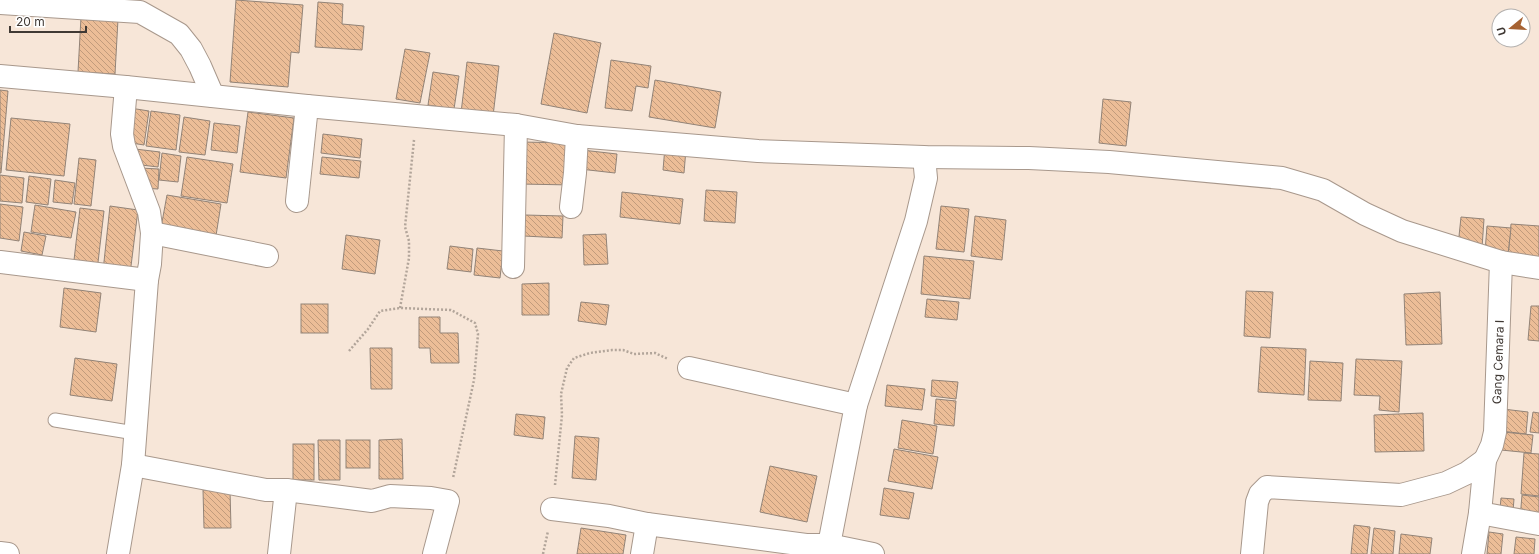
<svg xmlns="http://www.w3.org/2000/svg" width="1539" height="554" viewBox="0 0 1539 554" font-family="Inter,sans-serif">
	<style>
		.building { fill: url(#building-back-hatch); stroke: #928377 }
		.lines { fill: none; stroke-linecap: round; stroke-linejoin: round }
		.lane-casing { stroke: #a8988c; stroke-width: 15 }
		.street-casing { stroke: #a8988c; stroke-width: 24 }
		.path { stroke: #b2a59a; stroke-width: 2.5; stroke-dasharray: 2 2; stroke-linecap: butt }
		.lane { stroke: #fff; stroke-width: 13 }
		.street { stroke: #fff; stroke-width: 22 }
		.labels { text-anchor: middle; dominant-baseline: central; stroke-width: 4; stroke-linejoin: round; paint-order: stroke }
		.street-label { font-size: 12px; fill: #403934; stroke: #fff }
	</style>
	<defs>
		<pattern id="building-back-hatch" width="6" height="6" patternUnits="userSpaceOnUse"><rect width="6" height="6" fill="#ecbd97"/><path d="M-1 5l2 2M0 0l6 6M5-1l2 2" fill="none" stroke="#c19b7c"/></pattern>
	</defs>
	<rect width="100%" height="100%" fill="#f7e6d8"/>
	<g class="building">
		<path d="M236,0L303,5L299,53L291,52L288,87L230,82Z"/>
		<path d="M318,2L343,4L342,24L364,26L362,50L315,47Z"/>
		<path d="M81,17L118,19L115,74L78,72Z"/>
		<path d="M554,33L601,43L587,113L541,104Z"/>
		<path d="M405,49L430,53L420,103L396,99Z"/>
		<path d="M611,60L651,66L648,88L636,86L632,111L605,108Z"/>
		<path d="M467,62L499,66L493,116L461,113Z"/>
		<path d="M433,72L459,76L454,109L428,105Z"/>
		<path d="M655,80L721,92L715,128L649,117Z"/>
		<path d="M0,90L8,91L1,173H0Z"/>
		<path d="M1103,99L1131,102L1126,146L1099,143Z"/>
		<path d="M130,108L149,111L144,145L125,142Z"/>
		<path d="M151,111L180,115L176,150L146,146Z"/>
		<path d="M248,112L294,118L286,178L240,172Z"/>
		<path d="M184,117L210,121L205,155L179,152Z"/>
		<path d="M11,118L70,124L64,176L6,170Z"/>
		<path d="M214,123L240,126L237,153L211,150Z"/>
		<path d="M323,134L362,139L360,158L321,153Z"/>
		<path d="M521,142L573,143L572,185L520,184Z"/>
		<path d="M665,147L686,149L684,173L663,170Z"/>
		<path d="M135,149L160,152L158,167L133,164Z"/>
		<path d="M582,150L617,154L615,173L580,169Z"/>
		<path d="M162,153L181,156L178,182L159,180Z"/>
		<path d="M187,157L233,164L227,203L181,196Z"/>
		<path d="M322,157L361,161L359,178L320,174Z"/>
		<path d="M79,158L96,160L91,206L74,204Z"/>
		<path d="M140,168L159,169L158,189L142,188Z"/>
		<path d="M0,175L24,178L22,203L0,201Z"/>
		<path d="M29,176L51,179L48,205L26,202Z"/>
		<path d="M55,180L75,183L72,204L53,202Z"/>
		<path d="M706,190L737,192L735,223L704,221Z"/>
		<path d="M622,192L683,199L680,224L620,217Z"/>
		<path d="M167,195L221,204L215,242L160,233Z"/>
		<path d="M0,204L23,207L19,241L0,238Z"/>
		<path d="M35,205L76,212L71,238L31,232Z"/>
		<path d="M110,206L138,210L130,274L103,271Z"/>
		<path d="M941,206L969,209L964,252L936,249Z"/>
		<path d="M80,208L104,211L97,271L73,269Z"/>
		<path d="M525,215L563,216L562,238L524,236Z"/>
		<path d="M975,216L1006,220L1002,260L971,256Z"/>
		<path d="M1461,217L1484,219L1482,248L1458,246Z"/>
		<path d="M1511,224L1539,226V260L1508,257Z"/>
		<path d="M1487,226L1511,228L1508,254L1485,252Z"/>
		<path d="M24,232L46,236L42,255L21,251Z"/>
		<path d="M606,234L608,264L584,265L583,235Z"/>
		<path d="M346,235L380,240L375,274L342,269Z"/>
		<path d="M450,246L473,249L471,272L447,269Z"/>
		<path d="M477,248L503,251L500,278L474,275Z"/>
		<path d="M924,256L974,261L970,299L921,294Z"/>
		<path d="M549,283V315H522V284Z"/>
		<path d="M64,288L101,293L96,332L60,327Z"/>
		<path d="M1246,291L1273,292L1270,338L1244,336Z"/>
		<path d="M1440,292L1442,344L1406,345L1404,294Z"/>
		<path d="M927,299L959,302L957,320L925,317Z"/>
		<path d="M581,302L609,305L606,325L578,321Z"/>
		<rect x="301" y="304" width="27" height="29"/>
		<path d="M1531,306H1539V341L1528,340Z"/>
		<path d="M419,317H440V333H458L459,363H431L430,348H419Z"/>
		<path d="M1261,347L1306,349L1304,395L1258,392Z"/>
		<path d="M370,348H392V389H371Z"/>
		<path d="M75,358L117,364L112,401L70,395Z"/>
		<path d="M1356,359L1402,361L1399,412L1379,410L1380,396L1354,395Z"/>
		<path d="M1310,361L1343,363L1341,401L1308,400Z"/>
		<path d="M932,380L958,382L956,399L931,396Z"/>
		<path d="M887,385L925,389L922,410L885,406Z"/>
		<path d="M936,399L956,401L954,426L934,424Z"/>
		<path d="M1503,409L1528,412L1526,434L1501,431Z"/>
		<path d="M1533,412L1539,413V433L1530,432Z"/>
		<path d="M1423,413L1424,451L1375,452L1374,415Z"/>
		<path d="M516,414L545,417L543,439L514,435Z"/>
		<path d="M902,420L937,426L933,454L898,448Z"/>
		<path d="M1503,432L1533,435L1531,453L1501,450Z"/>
		<path d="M575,436L599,438L596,480L572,478Z"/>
		<path d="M402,439L403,479H379V440Z"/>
		<path d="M318,440H340V480H319Z"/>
		<rect x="346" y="440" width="24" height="28"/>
		<rect x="293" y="444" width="21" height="36"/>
		<path d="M894,449L938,457L932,489L888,481Z"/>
		<path d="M1524,453L1539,454V496L1521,494Z"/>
		<path d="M770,466L817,476L807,522L760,512Z"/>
		<path d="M884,488L914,493L909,519L880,515Z"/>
		<path d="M203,490H230L231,528H204Z"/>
		<path d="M1522,495L1539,497V521L1520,519Z"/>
		<path d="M1501,498L1514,499L1513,511L1500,509Z"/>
		<path d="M1354,525L1370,527L1367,554H1351Z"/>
		<path d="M581,528L626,535L623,554H577Z"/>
		<path d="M1374,528L1395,531L1393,554H1371Z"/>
		<path d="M1489,532L1503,534L1501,554H1487Z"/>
		<path d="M1401,534L1432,538L1430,554H1399Z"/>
		<path d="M1516,537L1535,539L1534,554H1514Z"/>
	</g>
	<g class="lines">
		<g class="lane-casing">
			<path id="lane" d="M55,420L135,433"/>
		</g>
		<g class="street-casing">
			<g id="street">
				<path d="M0,3L140,12L179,34L191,49L200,66L213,96"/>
				<path d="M0,76L126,87L307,106L516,125L577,136L758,151L924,157L1029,158L1109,162L1282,178L1323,190L1365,214L1402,231L1501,262L1539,268"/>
				<path d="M297,201L307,106"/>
				<path d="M571,207L575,173L577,136"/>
				<path d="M152,233L267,256"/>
				<path d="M0,262L147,280"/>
				<path d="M513,267L516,125"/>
				<path d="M689,368L856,405"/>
				<path d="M133,465L266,490H286L279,554"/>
				<path d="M286,490L372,501L390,496L431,498L448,501L434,554"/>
				<path d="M552,509L609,516L647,524L806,545H829L873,554"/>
				<path d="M1480,513L1539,524"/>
				<path d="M829,545L856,405L916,221L926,178L924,157"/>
				<path d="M0,553L8,554"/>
				<path d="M118,554L133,465L147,280L150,264L152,233L149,212L124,146L122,134L126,87"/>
				<path d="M642,554L647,524"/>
				<path d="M1252,554L1257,502L1260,494L1267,487L1401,495L1446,483L1467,473L1485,460"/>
				<path d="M1473,554L1480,513L1485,460L1492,445L1495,432L1501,262"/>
			</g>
		</g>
		<g class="path">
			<path d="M400,308L409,258V241L405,227L414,140"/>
			<path d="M349,351L368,329L380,311L400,308L451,310L475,323L478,334L474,380L453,478"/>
			<path d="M555,485L562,415L561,394L567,368L574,358L590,353L612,350H623L634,354L655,353L668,359"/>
			<path d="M543,554L548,531"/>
		</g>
		<use href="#lane" class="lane"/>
		<use href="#street" class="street"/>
	</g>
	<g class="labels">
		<g class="street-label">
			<text transform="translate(1498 362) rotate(-88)">Gang Cemara I</text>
		</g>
	</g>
	<g transform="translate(1511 28) rotate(252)"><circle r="19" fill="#ffffff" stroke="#b3b0ae"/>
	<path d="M0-3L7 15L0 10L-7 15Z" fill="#a66232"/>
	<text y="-6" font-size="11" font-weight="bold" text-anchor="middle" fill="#403934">U</text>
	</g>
	<path d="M10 26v6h76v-6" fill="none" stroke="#403934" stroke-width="2"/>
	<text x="16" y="26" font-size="12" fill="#403934" stroke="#ffffff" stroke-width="3" paint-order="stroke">20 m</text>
</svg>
